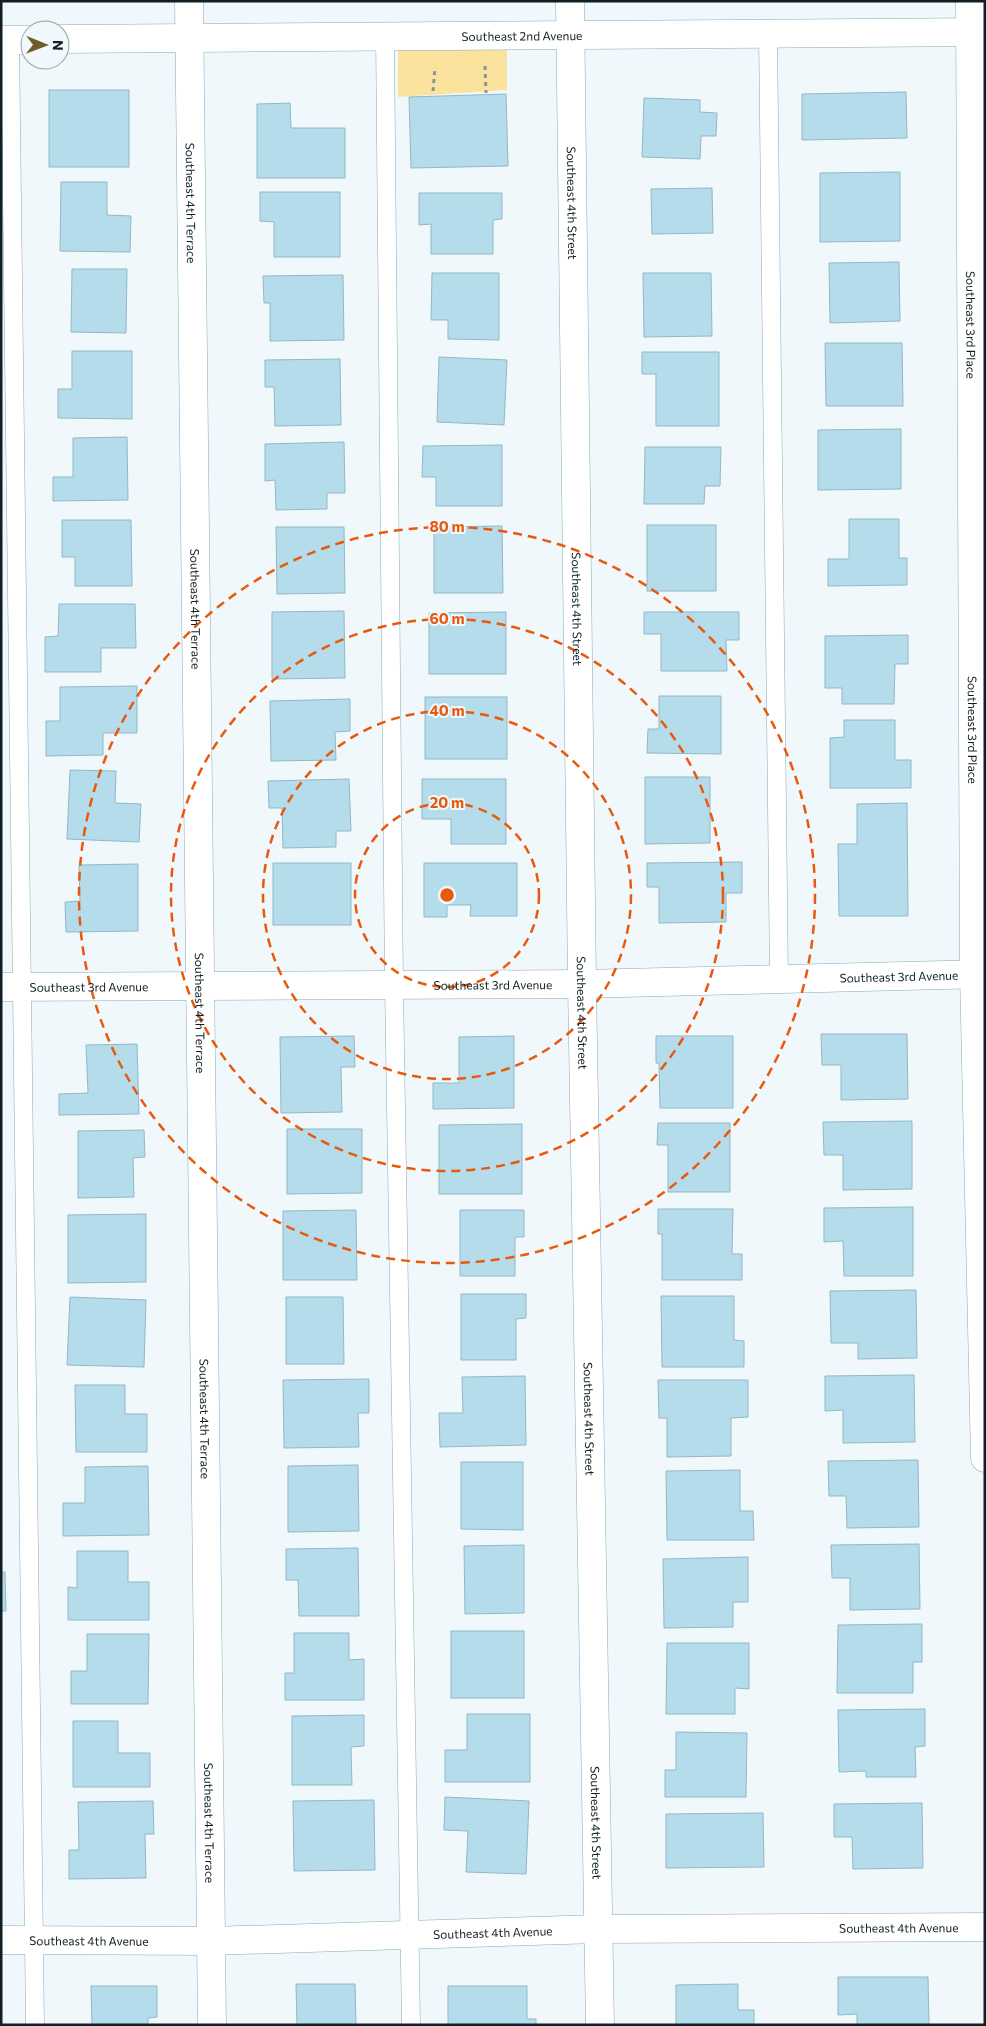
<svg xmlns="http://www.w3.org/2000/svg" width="986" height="2026" viewBox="0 0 986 2026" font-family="Commissioner,sans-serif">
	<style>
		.green { fill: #fbe29d }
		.building { fill: #b4dceb; stroke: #91b8c6 }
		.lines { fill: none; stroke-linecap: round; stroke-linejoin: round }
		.service-casing { stroke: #84abb9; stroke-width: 19 }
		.minor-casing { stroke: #84abb9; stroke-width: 29 }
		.path { stroke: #8a9599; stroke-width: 3; stroke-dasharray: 4 4; stroke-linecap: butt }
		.service { stroke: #fff; stroke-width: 18 }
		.minor { stroke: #fff; stroke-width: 28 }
		.ring { fill: none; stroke: #e8590c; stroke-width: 2.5; stroke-dasharray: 9 6 }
		.labels { text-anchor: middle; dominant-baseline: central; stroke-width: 4; stroke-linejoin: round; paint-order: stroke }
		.street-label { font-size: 12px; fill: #101f25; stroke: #f1f8fc }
		.centre { fill: #e8590c; stroke: #f1f8fc; stroke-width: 2.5 }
		.ring-label { font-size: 15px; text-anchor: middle; font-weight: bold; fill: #e8590c; stroke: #f1f8fc; stroke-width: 4; stroke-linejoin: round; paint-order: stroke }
	</style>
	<rect width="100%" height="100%" fill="#f1f8fc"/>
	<path class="green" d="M507,44V90L398,97V49Z"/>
	<g class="building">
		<rect x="49" y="90" width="80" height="77"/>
		<path d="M906,92L907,138L802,140V94Z"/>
		<path d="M506,94L508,166L411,168L409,97Z"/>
		<path d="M644,98L700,100V112L717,113L716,136H701L700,159L642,157Z"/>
		<path d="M290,103L291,128H345V178H257V104Z"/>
		<path d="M900,172V241L820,242V173Z"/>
		<path d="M61,182H107V215L131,216L130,252L60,251Z"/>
		<path d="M712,188L713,233L652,234L651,189Z"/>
		<path d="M260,192H340V257H274V222L260,221Z"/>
		<path d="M419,193H502V219L493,220V254H431V224L419,225Z"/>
		<path d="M899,262L900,321L830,323L829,263Z"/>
		<path d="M72,269H127L126,333L71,332Z"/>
		<path d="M432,273H499V340L448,339V320H431Z"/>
		<path d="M643,273H711L712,336L644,337Z"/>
		<path d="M343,275L344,340L270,341V303H264L263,276Z"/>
		<path d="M825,343H902L903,406H826Z"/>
		<path d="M72,351H132V419L58,418V389H72Z"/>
		<path d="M642,352H719V426H656V374H642Z"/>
		<path d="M439,357L507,360L504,425L437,422Z"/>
		<path d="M340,359L341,425L275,426L274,387H265V360Z"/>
		<path d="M901,429V489L818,490V430Z"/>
		<path d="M127,437L128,500L53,501V477H73V438Z"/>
		<path d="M344,442L345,493H327V509L276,510L275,480L265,481V444Z"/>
		<path d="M502,445V506H436V477H422L423,446Z"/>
		<path d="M645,447H721L720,486H705L704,504H644Z"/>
		<path d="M849,519H899V558H907V585L828,586V559H849Z"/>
		<path d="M62,520H131L132,586H75V557H62Z"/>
		<rect x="647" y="525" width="69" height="66"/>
		<path d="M502,526L503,593H434V527Z"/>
		<path d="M276,527H344L345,593L277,594Z"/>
		<path d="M59,604H135L136,648H101V672H45V637L58,636Z"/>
		<path d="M344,611L345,678L272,679V612Z"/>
		<path d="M506,612V674H429V613Z"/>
		<path d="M644,612H739V640H726L727,671H661V634H644Z"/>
		<path d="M908,635V664H895L894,704H842V688H825V636Z"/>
		<path d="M137,686V733H103V755L46,756V721H60V687Z"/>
		<path d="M659,696H721V754L647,753L648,729H659Z"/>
		<rect x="425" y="697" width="82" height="62"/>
		<path d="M350,699V731L335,732L336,760L271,761L270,701Z"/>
		<path d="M844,720H895V760H911V788H830V738L844,737Z"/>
		<path d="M70,770L116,771L115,803L141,804L139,842L67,839Z"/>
		<path d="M645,777H710V843L645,844Z"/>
		<path d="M349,779L351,831H336V847L283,848L282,808H269L268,781Z"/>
		<path d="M422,779H506V844H451V819H422Z"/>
		<path d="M907,803L908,916H839L838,844H857V804Z"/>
		<path d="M742,862V893H726V922L659,923V887H647V863Z"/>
		<rect x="273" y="863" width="78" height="62"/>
		<path d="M424,863H517V916H470L471,905H447V917H424Z"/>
		<path d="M138,864V931L66,932L65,902L80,901L79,865Z"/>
		<path d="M821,1034H907L908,1099L841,1100V1065H822Z"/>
		<path d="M354,1036L355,1067H341L342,1112L281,1113L280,1037Z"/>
		<path d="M514,1036V1108L433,1109V1083H459V1037Z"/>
		<path d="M656,1036H733V1108H660L659,1063H656Z"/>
		<path d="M137,1044L139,1114L59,1115V1094L88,1093L86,1045Z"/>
		<path d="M912,1121V1189L843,1190V1155H824L823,1122Z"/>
		<path d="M658,1123H730V1192H668V1145H657Z"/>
		<path d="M522,1124V1194H439V1125Z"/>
		<path d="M287,1129H362V1193L287,1194Z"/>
		<path d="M144,1130L145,1157L133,1158L134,1197L78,1198V1131Z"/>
		<path d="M913,1207V1276H844L843,1241L824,1242V1208Z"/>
		<path d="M658,1209H733L732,1254H742V1280H662V1234H658Z"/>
		<path d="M356,1210L357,1280H283V1211Z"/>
		<path d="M460,1210H524V1237H515V1276H460Z"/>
		<path d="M146,1214V1282L68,1283V1215Z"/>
		<path d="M916,1290L917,1358L858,1359V1343H831L830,1291Z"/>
		<path d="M461,1294H526V1318L516,1319V1360H461Z"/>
		<path d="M661,1296H734V1340L744,1341V1367H662Z"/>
		<path d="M70,1297L146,1300L144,1367L67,1365Z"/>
		<path d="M286,1297H343L344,1364H286Z"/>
		<path d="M914,1375L915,1442L843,1443V1410L825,1411V1376Z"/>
		<path d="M525,1376L526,1445L440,1447L439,1413H463L462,1377Z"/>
		<path d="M369,1379V1413H358L359,1447L284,1448L283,1380Z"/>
		<path d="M658,1380H748V1417L731,1418V1456L667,1457V1418H659Z"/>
		<path d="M75,1385H125V1414H147V1452H76Z"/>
		<path d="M918,1460L919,1527L847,1528L846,1496H829L828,1461Z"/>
		<path d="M461,1462H523V1530L461,1529Z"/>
		<path d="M358,1465L359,1531L288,1532V1466Z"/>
		<path d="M148,1466L149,1535L63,1536V1503H85V1467Z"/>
		<path d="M740,1470V1511H753L754,1540H667L666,1471Z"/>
		<path d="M919,1544L920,1609L850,1610V1578H832L831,1545Z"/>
		<path d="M524,1545V1613L465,1614L464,1546Z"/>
		<path d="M358,1548L359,1616H299L298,1580H286V1549Z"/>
		<path d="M77,1551H128V1582H149V1620H68V1587L77,1588Z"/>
		<path d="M748,1557V1602H733V1627L664,1628L663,1559Z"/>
		<path d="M1,1572H5L6,1611H1Z"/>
		<path d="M922,1624V1662H913V1693H837L838,1625Z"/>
		<rect x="451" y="1631" width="73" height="67"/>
		<path d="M294,1633H349V1660L364,1659V1700H285V1673H294Z"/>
		<path d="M87,1634H149L148,1704H71V1671H87Z"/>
		<path d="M667,1643H749V1689L735,1688V1714H666Z"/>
		<path d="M925,1709V1746L915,1747L916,1777H866V1771L839,1772L838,1710Z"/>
		<path d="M467,1714H530V1782H445V1750H467Z"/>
		<path d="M364,1715V1746L351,1747L352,1785H292V1716Z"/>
		<path d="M73,1721H118V1753H150V1787H73Z"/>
		<path d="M676,1732L747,1733L746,1797H665V1770H676Z"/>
		<path d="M445,1797L529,1801L526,1874L466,1872L468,1831L444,1830Z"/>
		<path d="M374,1800L375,1870L294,1871L293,1801Z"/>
		<path d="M153,1801L154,1834H145L146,1878L69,1879V1850H79L78,1802Z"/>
		<path d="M922,1803L923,1868L853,1869L852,1837H834V1804Z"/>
		<path d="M763,1813L764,1867L666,1868V1814Z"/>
		<path d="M838,1977H928L929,2025H857V2014L838,2015Z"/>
		<path d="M296,1984H355L356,2025H297Z"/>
		<path d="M738,1984V2010H754V2025H676V1985Z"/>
		<path d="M91,1986H157V2017L148,2018V2025H92Z"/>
		<path d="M448,1986H527V2019H536V2025H448Z"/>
	</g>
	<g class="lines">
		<g class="service-casing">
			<g id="service">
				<path d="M768,33L779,979"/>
				<path d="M385,36L394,985L411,2025"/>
				<path d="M10,40L35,2025"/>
			</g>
		</g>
		<g class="minor-casing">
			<g id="minor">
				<path id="s1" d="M189,1L212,2025"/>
				<path id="s2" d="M570,1L582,984L600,2025"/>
				<path id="s3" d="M970,1L974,974L985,1458"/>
				<path id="s4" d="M60,39L985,32"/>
				<path d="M1,40H30"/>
				<path id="s5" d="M1,987L582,984L985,974"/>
				<path id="s6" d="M1,1940L211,1941L598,1929L985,1927"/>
			</g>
		</g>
		<g class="path">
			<path d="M485,66L486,93"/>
			<path d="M433,91L435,67"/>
		</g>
		<use href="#service" class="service"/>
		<use href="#minor" class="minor"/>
	</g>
	<g class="ring">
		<circle cx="447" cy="895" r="92"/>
		<circle cx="447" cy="895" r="184"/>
		<circle cx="447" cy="895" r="276"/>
		<circle cx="447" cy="895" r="368"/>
	</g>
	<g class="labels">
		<g class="street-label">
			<text stroke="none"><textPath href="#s4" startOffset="462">Southeast 2nd Avenue</textPath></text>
			<text stroke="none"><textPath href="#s1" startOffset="202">Southeast 4th Terrace</textPath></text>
			<text stroke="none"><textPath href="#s2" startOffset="202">Southeast 4th Street</textPath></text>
			<text stroke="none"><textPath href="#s3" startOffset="324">Southeast 3rd Place</textPath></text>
			<text stroke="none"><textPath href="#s1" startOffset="608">Southeast 4th Terrace</textPath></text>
			<text stroke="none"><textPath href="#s2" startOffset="608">Southeast 4th Street</textPath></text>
			<text stroke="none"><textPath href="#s3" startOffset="729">Southeast 3rd Place</textPath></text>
			<text stroke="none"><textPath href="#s5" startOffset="898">Southeast 3rd Avenue</textPath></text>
			<text stroke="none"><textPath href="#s5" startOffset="492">Southeast 3rd Avenue</textPath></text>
			<text stroke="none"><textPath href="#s5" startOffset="88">Southeast 3rd Avenue</textPath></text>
			<text stroke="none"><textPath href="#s1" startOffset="1012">Southeast 4th Terrace</textPath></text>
			<text stroke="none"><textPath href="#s2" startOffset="1012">Southeast 4th Street</textPath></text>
			<text stroke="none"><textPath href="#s1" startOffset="1418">Southeast 4th Terrace</textPath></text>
			<text stroke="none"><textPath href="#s2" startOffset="1418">Southeast 4th Street</textPath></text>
			<text stroke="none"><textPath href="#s1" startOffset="1822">Southeast 4th Terrace</textPath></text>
			<text stroke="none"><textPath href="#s2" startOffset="1822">Southeast 4th Street</textPath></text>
			<text stroke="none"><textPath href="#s6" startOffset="898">Southeast 4th Avenue</textPath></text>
			<text stroke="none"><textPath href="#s6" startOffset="492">Southeast 4th Avenue</textPath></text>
			<text stroke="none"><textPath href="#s6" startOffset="88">Southeast 4th Avenue</textPath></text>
		</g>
	</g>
	<circle cx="447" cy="895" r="8" class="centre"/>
	<g class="ring-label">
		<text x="447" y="532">80 m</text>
		<text x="447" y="624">60 m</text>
		<text x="447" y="716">40 m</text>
		<text x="447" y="808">20 m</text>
	</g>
	<rect width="986" height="2026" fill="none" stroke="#101f25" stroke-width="5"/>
	<g transform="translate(45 45) rotate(91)"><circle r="24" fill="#f1f8fc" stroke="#97a1a6"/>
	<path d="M0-4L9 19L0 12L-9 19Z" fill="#6e5d2b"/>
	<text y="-8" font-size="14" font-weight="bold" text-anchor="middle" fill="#101f25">N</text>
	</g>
</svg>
